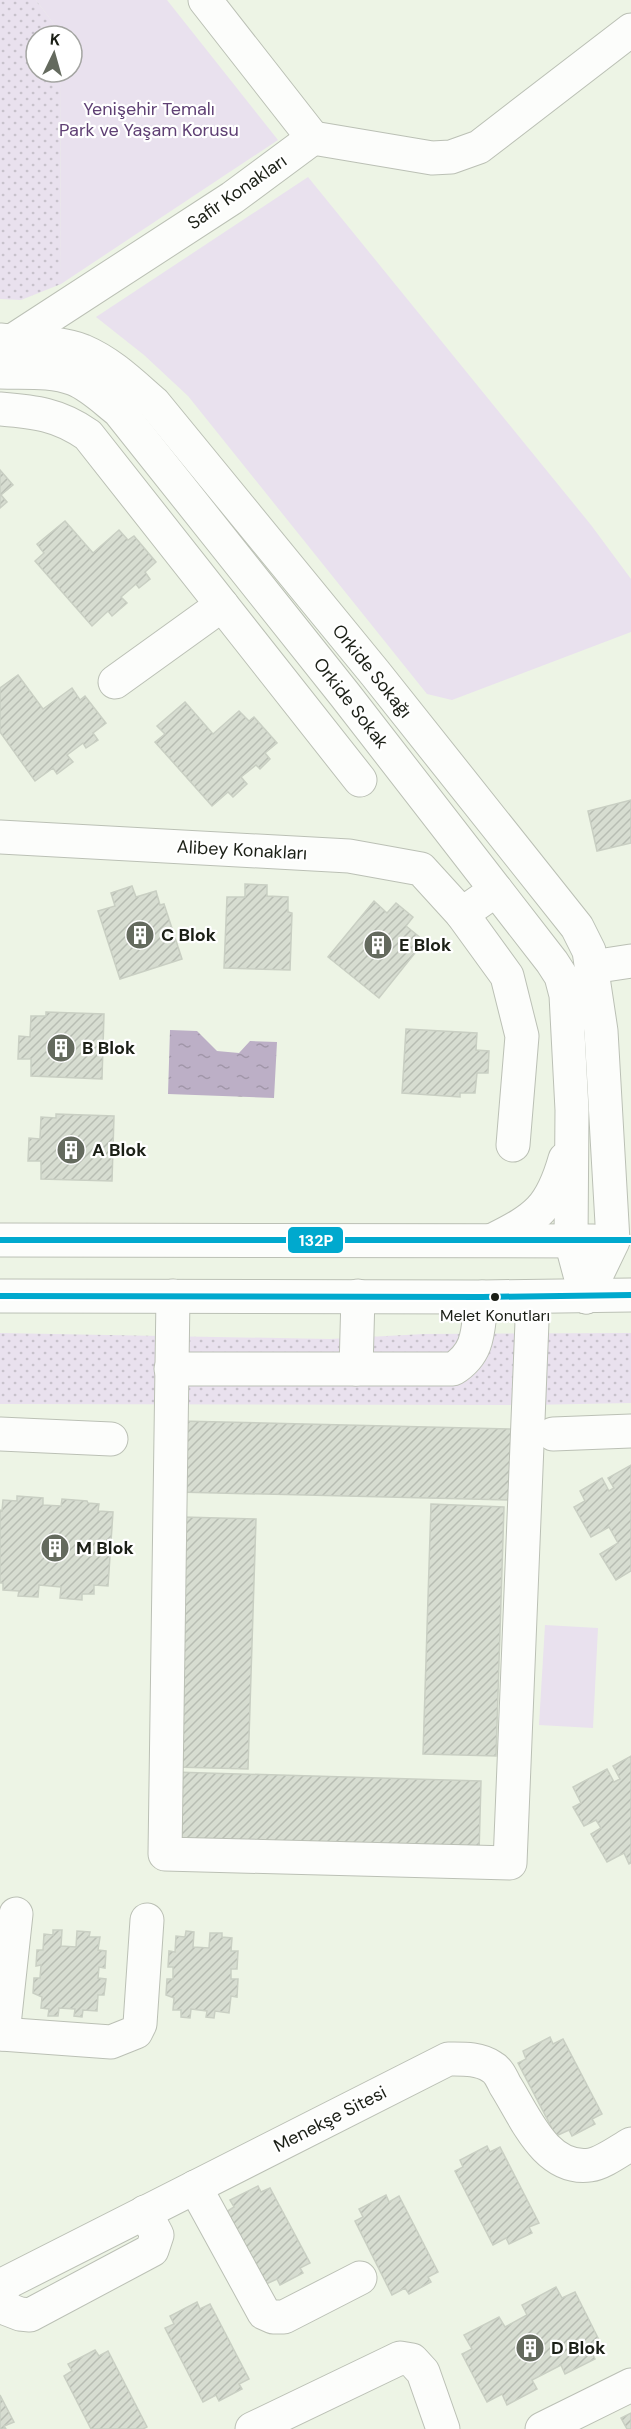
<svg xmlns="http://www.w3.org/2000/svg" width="631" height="2429" viewBox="0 0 631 2429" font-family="'DM Sans',sans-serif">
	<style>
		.grass { fill: url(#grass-dots) }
		.green { fill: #e9e1ee }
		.water { fill: url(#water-ripples) }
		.building { fill: url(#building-hatch); stroke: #c9cfc3; stroke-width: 1.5 }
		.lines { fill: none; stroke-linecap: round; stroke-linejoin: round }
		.minor-casing { stroke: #bbc0b5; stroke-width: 35 }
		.minor { stroke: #fcfdfb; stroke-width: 33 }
		.bus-1-casing { stroke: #fff; stroke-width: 10 }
		.bus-1 { stroke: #00a9ce; stroke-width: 6 }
		.bus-dot { fill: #1b1f16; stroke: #fff; stroke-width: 2 }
		.labels { text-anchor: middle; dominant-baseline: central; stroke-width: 4.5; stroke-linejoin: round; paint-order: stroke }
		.bus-label { font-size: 16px; fill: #1b1f16; stroke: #fff }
		.park-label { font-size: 18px; fill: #5f4074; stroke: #fff }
		.street-label { font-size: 18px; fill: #1b1f16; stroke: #fff }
		.poi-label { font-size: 18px; font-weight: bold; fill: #1b1f16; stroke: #fff; text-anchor: start }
		.line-badge { stroke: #fff; stroke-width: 2 }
		.badge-label { font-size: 16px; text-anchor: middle; font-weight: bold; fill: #fff }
	</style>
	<defs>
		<pattern id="grass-dots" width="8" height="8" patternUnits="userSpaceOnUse" patternTransform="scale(1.5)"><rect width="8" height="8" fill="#e9e1ee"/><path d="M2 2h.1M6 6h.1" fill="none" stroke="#c7c1cb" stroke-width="1.8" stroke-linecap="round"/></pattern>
		<pattern id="water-ripples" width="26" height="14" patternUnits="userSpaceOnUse" patternTransform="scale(1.5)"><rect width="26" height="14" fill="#bcafc6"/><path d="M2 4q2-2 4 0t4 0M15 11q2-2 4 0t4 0" fill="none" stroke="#a196a9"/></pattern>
		<pattern id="building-hatch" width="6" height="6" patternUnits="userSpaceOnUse" patternTransform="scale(1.5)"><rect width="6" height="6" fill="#d7ddd1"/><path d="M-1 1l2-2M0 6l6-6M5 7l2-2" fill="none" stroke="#b8bdb3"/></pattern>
	</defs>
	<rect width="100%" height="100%" fill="#edf4e5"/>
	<g class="grass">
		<path d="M0,0H36L59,31V36H36V72H60L61,284L21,300L0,299Z"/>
		<path d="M0,1333L330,1339L424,1334L631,1333V1403L528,1405L0,1404Z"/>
	</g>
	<g class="green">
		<path d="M36,0H167L278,140L61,284L60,72H72V36H59V31Z"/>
		<path d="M308,177L591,525L631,579V632L452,700L427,694L188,396L144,355L96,317Z"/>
		<path d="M545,1625L598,1628L593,1728L539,1725Z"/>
	</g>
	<path class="water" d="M170,1030L197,1031L217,1051L239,1053L250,1041L277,1042L274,1098L168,1094Z"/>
	<g class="building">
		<path d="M0,470L13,485L1,495L7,502L0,508Z"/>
		<path d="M65,521L93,553L119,530L128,540L134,536L156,562L145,572L150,579L139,588L136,584L121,597L127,603L112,616L108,611L92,626L35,561L44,553L37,544Z"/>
		<path d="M18,675L43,709L72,688L80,700L85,696L106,723L93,733L98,740L86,748L83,743L67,755L73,762L57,774L53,768L35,781L0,732V688Z"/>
		<path d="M185,702L213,734L239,711L249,721L254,717L277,743L265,753L270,759L260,769L256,765L241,777L247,784L233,797L228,792L212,806L155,742L165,734L157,726Z"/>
		<path d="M631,800V843L597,851L588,811Z"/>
		<path d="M245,884L267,885V896L288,897V912L292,913L290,970L224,968L227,897H245Z"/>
		<path d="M132,886L136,897L156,891L160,905L164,904L182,959L120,979L98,911L115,906L111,893Z"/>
		<path d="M374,901L387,913L396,903L413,917L406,926L422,939L412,951L415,953L379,998L328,957Z"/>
		<path d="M46,1012L104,1014L102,1079L31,1076V1059H18L19,1036L30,1037L31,1016H46Z"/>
		<path d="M406,1029L477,1033L476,1050L489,1051L488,1073H477L475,1093H460V1097L402,1093Z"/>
		<path d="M56,1114L114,1116L112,1181L41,1179V1161H28L29,1138L40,1139L41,1117L56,1118Z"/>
		<path d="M180,1421L512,1429L510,1500L178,1492Z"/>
		<path d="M631,1465V1571L616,1580L600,1554L618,1543L609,1527L591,1537L574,1507L585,1501L580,1491L602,1478L609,1491L614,1488L608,1478Z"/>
		<path d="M17,1496L43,1498V1505L61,1506L62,1499L87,1501L88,1503L99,1504L98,1511L113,1512L108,1586L94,1585V1594H82V1600L60,1598L61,1587L39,1585L38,1597L18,1596L19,1591L3,1590V1583H0V1510L2,1511L3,1500L17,1501Z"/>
		<path d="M431,1504L504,1507L496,1756L423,1754Z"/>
		<path d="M183,1517L256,1519L248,1769L175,1767Z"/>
		<path d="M631,1756V1863L629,1864L624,1853L607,1862L591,1834L601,1828L596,1820L584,1826L573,1807L581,1803L573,1787L607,1769L614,1782L620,1779L613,1766Z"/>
		<path d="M173,1772L481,1781L479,1853L171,1844Z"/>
		<path d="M53,1930H62L61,1946L76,1947L77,1931L90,1932L89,1937H100L98,1950L106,1951L105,1968L99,1967L98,1978L106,1979L104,1995H98L97,2011L83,2010L82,2017L74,2016L75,2009L59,2008L58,2016H48L49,2009L41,2008L42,1997L33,1993L34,1978H40L41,1965L36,1966L37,1950H43L44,1934L53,1935Z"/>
		<path d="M186,1931L194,1932L193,1947L209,1948L210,1933H222V1937L232,1938L231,1951H238L237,1969H231V1979H238L237,1997L231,1996L229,2013L215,2011L214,2018L206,2017L207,2011L191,2009L190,2018L181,2017V2010H173L174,1998L166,1995L167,1979H173V1967H168L169,1951L175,1952L176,1936L185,1937Z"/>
		<path d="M550,2037L553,2044L563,2039L602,2114L592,2119L595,2124L572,2136L569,2130L556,2136L518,2063L526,2059L523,2051Z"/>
		<path d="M487,2146L490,2152L500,2147L539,2223L529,2227L532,2233L509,2244L506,2238L493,2245L455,2171L463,2167L460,2160Z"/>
		<path d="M258,2186L261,2192L270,2188L310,2263L300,2268L303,2273L280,2285L277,2279L264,2285L226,2212L234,2207L230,2200Z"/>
		<path d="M386,2195L389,2202L399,2196L438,2272L428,2277L431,2282L409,2294L405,2288L392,2295L355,2221L363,2217L359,2209Z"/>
		<path d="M556,2287L562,2298L575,2292L599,2340L588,2346L595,2359L565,2374L561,2365L532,2380L537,2389L507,2405L502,2394L487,2402L462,2354L472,2349L464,2335L499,2317L505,2327L527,2315L522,2305Z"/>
		<path d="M197,2302L200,2309L210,2304L249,2379L239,2384L242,2389L219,2401L216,2395L203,2402L165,2328L174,2324L170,2316Z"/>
		<path d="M95,2350L99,2356L108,2351L147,2427L143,2429H91L64,2376L72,2371L68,2364Z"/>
		<path d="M0,2395L14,2422L4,2426L6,2429H0Z"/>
		<path d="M631,2413V2429H627L621,2418Z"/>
	</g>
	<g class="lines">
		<g class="minor-casing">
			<g id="minor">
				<path d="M205,0L313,138"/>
				<path d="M313,138L432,158L451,157L479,147L631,30"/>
				<path d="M0,340C27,343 58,341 83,351C111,363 131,383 154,403L375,673L577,927L589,951L601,1031L613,1241L586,1297"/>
				<path d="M12,341L232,198L313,138"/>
				<path d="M0,372C24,373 51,370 74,379C91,386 105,400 119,411L345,695L552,962L561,976L566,995L572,1110L571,1241L586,1297"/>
				<path d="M0,409C35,412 58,414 88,435L360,780"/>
				<path d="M115,682L222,605"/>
				<path d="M0,837L349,856L421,869L462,914L496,890"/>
				<path d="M462,914L507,976L522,1036L513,1145"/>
				<path d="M592,967L631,961"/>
				<path d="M0,1240L593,1241"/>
				<path d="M493,1240C537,1218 551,1208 565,1159"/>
				<path d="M0,1296L482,1297L631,1295"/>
				<path d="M173,1296L165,1854L510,1863L533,1297"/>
				<path d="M171,1369H453C482,1351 477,1326 482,1297"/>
				<path d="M356,1369L358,1296"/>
				<path d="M0,1434L111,1439"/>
				<path d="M553,1434L631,1431"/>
				<path d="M0,2034L111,2042L136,2032L140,2024L147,1920"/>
				<path d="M3,2034L16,1914"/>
				<path d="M195,2187L264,2313L273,2317H284L360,2278"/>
				<path d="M0,2286L448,2059C462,2059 479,2058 492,2067C498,2070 502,2079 505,2085C525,2116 545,2171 590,2165C603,2163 619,2151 631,2144"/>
				<path d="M0,2295L7,2309L20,2314L30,2315L152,2250L157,2235L145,2212"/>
				<path d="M252,2429L400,2358L412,2360L423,2372L443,2429"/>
				<path d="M542,2429L631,2385"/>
			</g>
		</g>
		<use href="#minor" class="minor"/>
		<g class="bus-1-casing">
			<g id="bus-1">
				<path d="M0,1240H631"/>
				<path d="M0,1296L482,1297L631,1295"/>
			</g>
		</g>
		<use href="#bus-1" class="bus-1"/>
	</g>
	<defs>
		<g id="building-disc" transform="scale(1.5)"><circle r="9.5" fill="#646a5e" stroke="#fff"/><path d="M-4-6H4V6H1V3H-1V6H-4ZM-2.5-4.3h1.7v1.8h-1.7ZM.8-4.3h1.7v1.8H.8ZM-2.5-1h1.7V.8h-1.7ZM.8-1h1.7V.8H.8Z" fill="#fff"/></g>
	</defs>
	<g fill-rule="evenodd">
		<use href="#building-disc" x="140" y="935"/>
		<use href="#building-disc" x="378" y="945"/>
		<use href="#building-disc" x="61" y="1048"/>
		<use href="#building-disc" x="71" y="1150"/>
		<use href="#building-disc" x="55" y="1548"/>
		<use href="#building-disc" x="530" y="2348"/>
	</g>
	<circle class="bus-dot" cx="495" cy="1297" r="5"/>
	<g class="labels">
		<g class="bus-label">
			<text x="495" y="1315">Melet Konutları</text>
		</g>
		<g class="park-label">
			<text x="149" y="109">Yenişehir Temalı<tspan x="149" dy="21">Park ve Yaşam Korusu</tspan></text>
		</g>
		<g class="street-label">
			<text transform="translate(237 192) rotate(-35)">Safir Konakları</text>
			<text transform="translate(372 671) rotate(51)">Orkide Sokağı</text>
			<text transform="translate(351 703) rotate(52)">Orkide Sokak</text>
			<text transform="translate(242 850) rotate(3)">Alibey Konakları</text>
			<text transform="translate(330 2119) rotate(-27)">Menekşe Sitesi</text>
		</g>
		<g class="poi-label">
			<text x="161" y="935">C Blok</text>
			<text x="399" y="945">E Blok</text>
			<text x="82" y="1048">B Blok</text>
			<text x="92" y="1150">A Blok</text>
			<text x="76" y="1548">M Blok</text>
			<text x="551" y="2348">D Blok</text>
		</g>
	</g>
	<rect class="line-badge" x="287" y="1226" width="57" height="28" rx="6" fill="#00a9ce"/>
	<g class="badge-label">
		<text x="316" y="1246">132P</text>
	</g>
	<g transform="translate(54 54) rotate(5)"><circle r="28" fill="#ffffff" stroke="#a4a5a2" stroke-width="1.5"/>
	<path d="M0-4.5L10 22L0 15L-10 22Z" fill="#646a5e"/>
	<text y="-9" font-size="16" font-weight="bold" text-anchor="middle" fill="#1b1f16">K</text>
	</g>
</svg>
